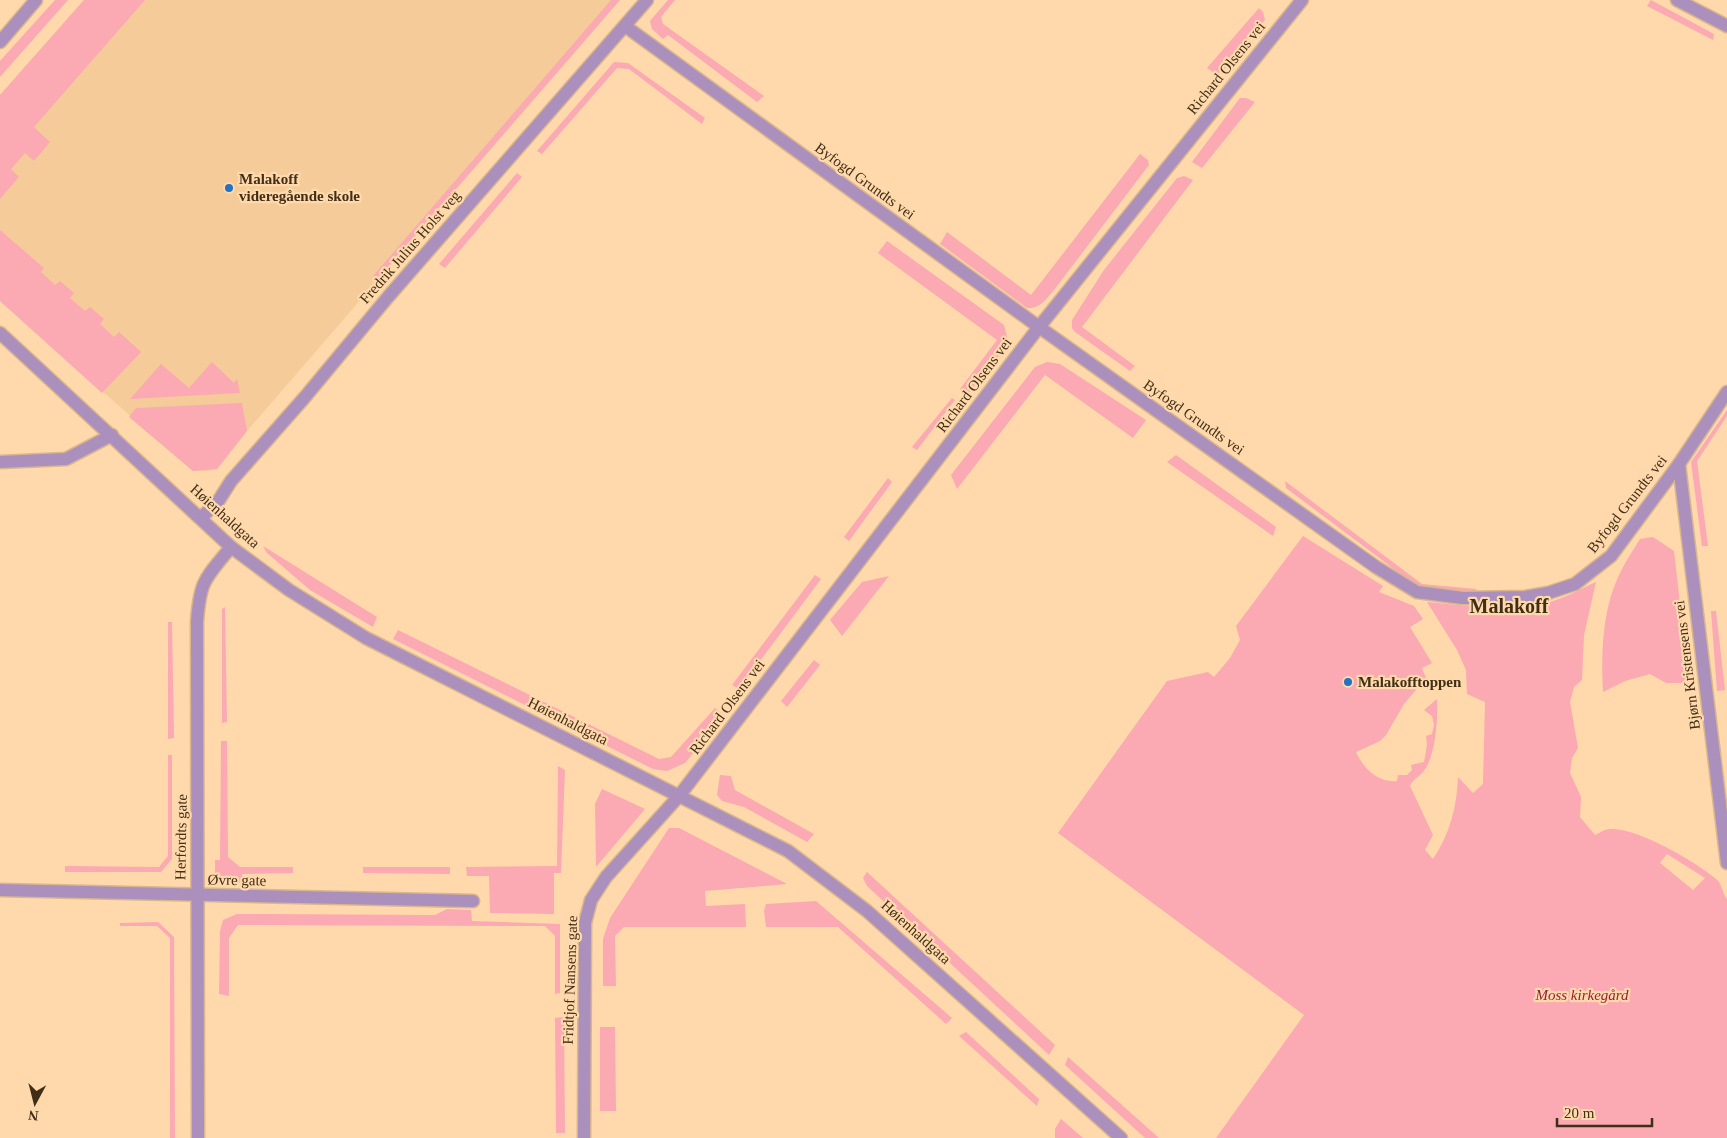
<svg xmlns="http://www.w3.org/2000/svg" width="1727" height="1138" viewBox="0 0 1727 1138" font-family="Georgia,serif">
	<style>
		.built { fill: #f5cc99 }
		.green { fill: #fba9b2; fill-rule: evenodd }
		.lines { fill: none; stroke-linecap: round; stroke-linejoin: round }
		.minor-casing { stroke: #d9b78d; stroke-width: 15 }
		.tertiary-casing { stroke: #d9b78d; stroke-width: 15 }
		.minor { stroke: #ab8fbd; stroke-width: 12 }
		.tertiary { stroke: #ab8fbd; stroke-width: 12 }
		.poi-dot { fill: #2273c1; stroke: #ffd9ab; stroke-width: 2 }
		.labels { text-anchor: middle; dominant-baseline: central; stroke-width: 4.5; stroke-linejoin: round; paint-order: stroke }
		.street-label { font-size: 15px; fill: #402e16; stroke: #ffd9ab }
		.poi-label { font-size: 15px; font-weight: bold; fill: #402e16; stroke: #ffd9ab; text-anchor: start }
		.park-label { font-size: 15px; font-style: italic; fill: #961f3d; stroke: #ffd9ab }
		.district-label { font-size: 20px; font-weight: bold; fill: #402e16; stroke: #ffd9ab }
	</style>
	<rect width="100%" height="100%" fill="#ffd9ab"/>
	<path class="built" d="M84,0H620L247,431L217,469L207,471H193L0,301V95Z"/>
	<g class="green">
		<path d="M55,0H68L0,77V61Z"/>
		<path d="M84,0H145L34,127L50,142L34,161L25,153L11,169L19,177L0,199V95Z"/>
		<path d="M611,0H620L377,280L373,276Z"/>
		<path d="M668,0H675L661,17L663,24L764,96L757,102L668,35L663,39L652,29L650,21Z"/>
		<path d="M1651,0L1714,34L1713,40L1647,6Z"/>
		<path d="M1259,8L1263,12L1265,20L1221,73L1216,74L1207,68Z"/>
		<path d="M614,62L628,63L705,118L702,124L629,69L617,68L542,154L537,151Z"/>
		<path d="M1240,98H1246L1255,102L1202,168L1192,162Z"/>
		<path d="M1140,154L1148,160L1149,165L1054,290C1045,300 1040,309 1027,308L940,244L947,232L1031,295Z"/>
		<path d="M517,173L522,177L445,268L439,264Z"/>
		<path d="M1184,176L1193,180L1082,327L1135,366L1130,371L1075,332L1072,328V320L1104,270L1177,178Z"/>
		<path d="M0,230L44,268L41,272L55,285L60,281L74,293L70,298L85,311L90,307L104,319L100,324L114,337L119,332L141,352L102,393L0,301Z"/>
		<path d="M887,241L1004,325L1007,337L1006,347L968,394L960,389L997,340L878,253Z"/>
		<path d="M212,362L234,383L237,379L240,393L130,399L161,364L189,388Z"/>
		<path d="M1047,362L1060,364L1146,420L1133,438L1045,375L957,489L951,475L1035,367Z"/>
		<path d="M952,398L955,400L917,450L912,447Z"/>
		<path d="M242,403L247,431L217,469L193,471L129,417L136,408Z"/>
		<path d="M1727,410V416L1697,461L1708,546H1702L1691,462Z"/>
		<path d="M1176,455L1276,527L1273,536L1167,462Z"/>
		<path d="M888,478L892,482L849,541L844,537Z"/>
		<path d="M1285,481L1422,584L1477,589L1473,593L1418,587L1286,488Z"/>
		<path d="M1303,536L1383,586L1379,592L1414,606L1423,619L1410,627L1432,663L1422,668L1426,678L1404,704L1386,735L1380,741L1356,752C1364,769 1378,783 1397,781L1398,775H1407L1412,770L1411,765L1424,762L1427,745L1426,736L1432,734L1434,725L1432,716L1424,710L1437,699C1438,719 1436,756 1423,772C1419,777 1413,779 1410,786L1433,835L1425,850L1433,859C1450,834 1457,806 1458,777L1473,793L1483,784L1485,702L1467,694L1466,670L1457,650L1427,602C1466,606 1507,611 1546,603C1563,599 1580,589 1596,582L1584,635L1582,680L1574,687L1570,702L1578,748L1572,758L1570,773L1581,797L1580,817L1595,835C1598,834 1602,831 1605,830C1629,822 1698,863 1716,879C1722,883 1722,893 1727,899V1138H1216L1304,1015L1058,833L1167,681L1208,672L1214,677L1230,658L1240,640L1236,626ZM1667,854L1705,878L1693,890L1660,863Z"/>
		<path d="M1653,537L1674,551L1689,683H1666L1650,674L1625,681L1603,692C1601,651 1602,607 1622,569C1627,559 1634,549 1640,539Z"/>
		<path d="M263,546L377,617L373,627L310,590L267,553Z"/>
		<path d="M815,575L821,579L739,689L732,685Z"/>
		<path d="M889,576L842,636L830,620L862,582Z"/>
		<path d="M225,607L227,722L222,723V609Z"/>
		<path d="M1711,611H1716L1725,690L1717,691Z"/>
		<path d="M168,622H172L174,738L168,739Z"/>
		<path d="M398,630L659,759L671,757L715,708L725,716L685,763L667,771L653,769L393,639Z"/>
		<path d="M814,660L820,665L787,707L781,701Z"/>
		<path d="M221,741H227L228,857L240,867H293V873L242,874L243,883L215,881V860H220Z"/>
		<path d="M168,755H172V859L161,872H65V866L159,867L168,856Z"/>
		<path d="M558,766L565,770L561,873H554V914L490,913L489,876H467L466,867L557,866Z"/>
		<path d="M720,775L731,776L735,790L814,834L807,842L744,807L722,801L717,795Z"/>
		<path d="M602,789L645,809L596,867L595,804Z"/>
		<path d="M669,828H679L787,884L705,891L706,906L745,904L746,927H624L615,936L616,986H603V939L610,918Z"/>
		<path d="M363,867H450V874L363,873Z"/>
		<path d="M867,872L1055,1045L1049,1055L867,886L863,878Z"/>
		<path d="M816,901L952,1018L946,1024L838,927H766L764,911L766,904Z"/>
		<path d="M447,909L471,910L472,921L560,924V993L555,994V936L545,926L238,925L229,938V996L219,994L220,931L223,920L237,914L435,915Z"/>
		<path d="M158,922L174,937L175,1138H170V938L157,926H120V923Z"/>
		<path d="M564,1017L565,1133H556L555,1018Z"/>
		<path d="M600,1027H615L616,1111H600Z"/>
		<path d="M966,1032L1039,1099L1037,1106L959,1036Z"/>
		<path d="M1068,1057L1159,1138H1145L1065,1065Z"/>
		<path d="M1061,1119L1083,1138H1055V1129Z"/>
	</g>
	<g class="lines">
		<g class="minor-casing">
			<g id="minor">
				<path d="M1677,0L1727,26"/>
				<path d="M625,26L1039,327L1376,567L1417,592L1463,598L1525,597L1548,593L1575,584L1611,556L1679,464L1727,392"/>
				<path d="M0,462L66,459L112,435"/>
				<path d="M1679,464L1727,863"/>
				<path d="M201,518L219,500L231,481L305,397L388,297L647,0"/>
				<path d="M0,890L473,901"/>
				<path d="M198,1138L197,622C200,580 205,579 231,547"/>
				<path d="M584,1138L585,923L591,900L606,877L679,796L1039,327L1302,0"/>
			</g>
		</g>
		<g class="tertiary-casing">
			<g id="tertiary">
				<path d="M0,42L36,0"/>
				<path d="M0,333L231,547L289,590L366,638L788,851L867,911L1121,1138"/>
			</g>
		</g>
		<use href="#minor" class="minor"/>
		<use href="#tertiary" class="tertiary"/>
	</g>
	<g class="poi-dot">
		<circle cx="229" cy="188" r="5"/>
		<circle cx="1348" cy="682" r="5"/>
	</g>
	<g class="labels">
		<g class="street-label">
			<text transform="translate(1226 68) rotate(-51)">Richard Olsens vei</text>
			<text transform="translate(865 181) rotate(36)">Byfogd Grundts vei</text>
			<text transform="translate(410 247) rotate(-49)">Fredrik Julius Holst veg</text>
			<text transform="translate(974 385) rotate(-53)">Richard Olsens vei</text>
			<text transform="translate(1194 417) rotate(35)">Byfogd Grundts vei</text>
			<text transform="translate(1627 504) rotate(-52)">Byfogd Grundts vei</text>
			<text transform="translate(225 516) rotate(42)">Høienhaldgata</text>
			<text transform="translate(1687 665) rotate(-97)">Bjørn Kristensens vei</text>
			<text transform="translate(727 707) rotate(-53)">Richard Olsens vei</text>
			<text transform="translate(568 721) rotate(27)">Høienhaldgata</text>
			<text transform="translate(181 837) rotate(-89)">Herfordts gate</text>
			<text transform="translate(237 880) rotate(1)">Øvre gate</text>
			<text transform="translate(916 932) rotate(42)">Høienhaldgata</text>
			<text transform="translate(570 980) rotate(-88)">Fridtjof Nansens gate</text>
		</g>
		<g class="poi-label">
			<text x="239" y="179">Malakoff<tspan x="239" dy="17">videregående skole</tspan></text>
			<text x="1358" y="682">Malakofftoppen</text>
		</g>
		<g class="park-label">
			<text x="1582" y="995">Moss kirkegård</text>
		</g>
		<g class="district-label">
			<text x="1509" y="606">Malakoff</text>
		</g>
	</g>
	<g transform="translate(35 1103) rotate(187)" stroke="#ffd9ab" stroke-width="4" paint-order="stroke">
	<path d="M0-4L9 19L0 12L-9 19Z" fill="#402e16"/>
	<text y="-8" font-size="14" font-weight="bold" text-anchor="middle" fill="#402e16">N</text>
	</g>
	<path d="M1557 1118v8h95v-8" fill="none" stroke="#402e16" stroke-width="2.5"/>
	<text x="1564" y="1118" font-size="15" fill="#402e16" stroke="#ffd9ab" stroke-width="4" paint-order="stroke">20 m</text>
</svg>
